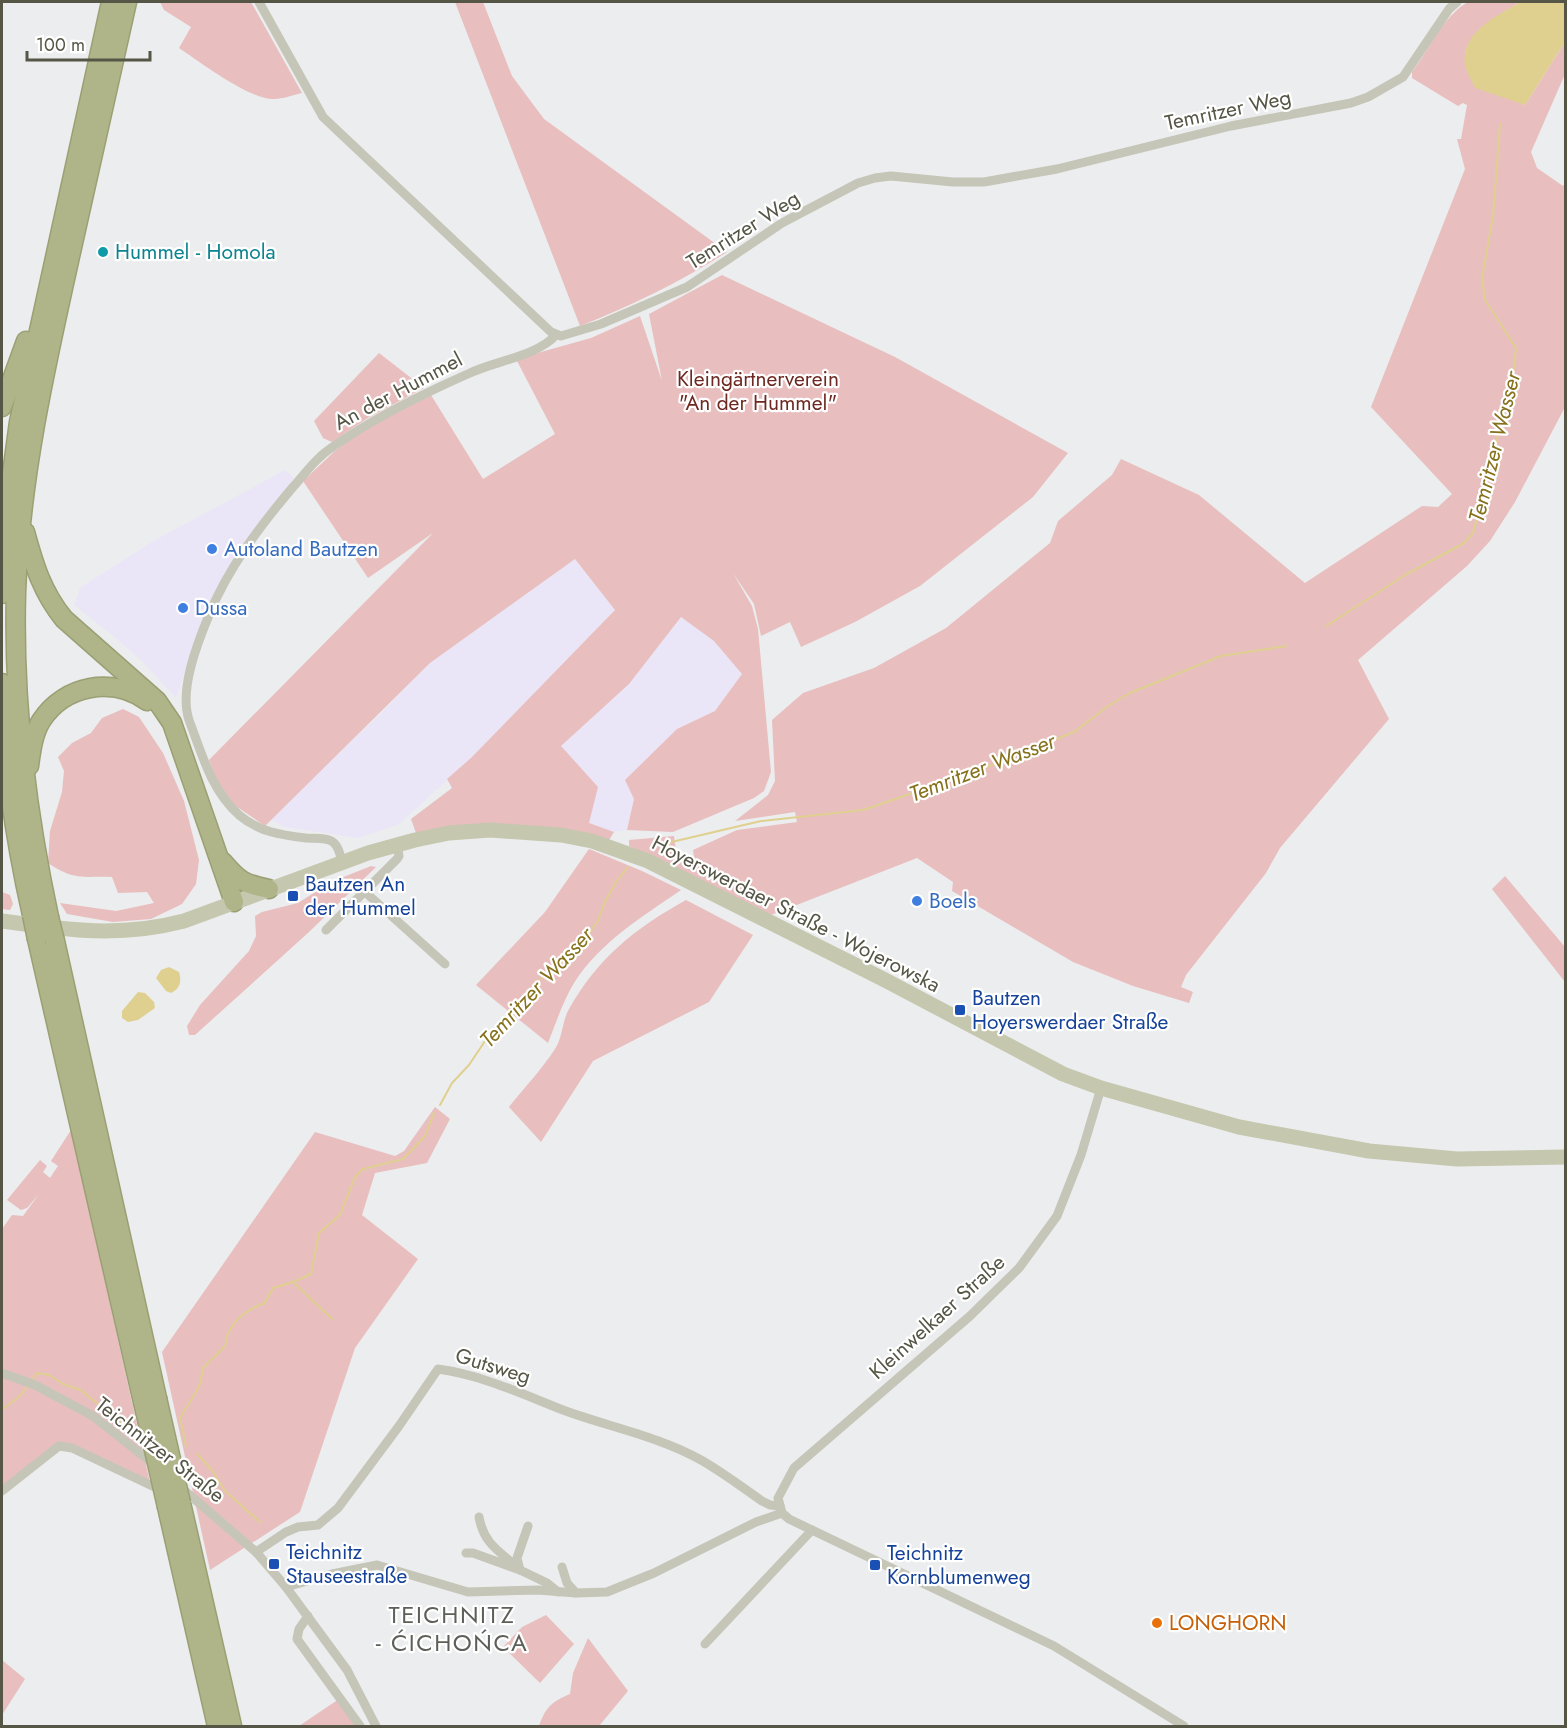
<svg xmlns="http://www.w3.org/2000/svg" width="1567" height="1728" viewBox="0 0 1567 1728" font-family="Jost,sans-serif">
	<style>
		.commercial { fill: #ebe5f8 }
		.green { fill: #e8bebf }
		.water { fill: #dfd090 }
		.lines { fill: none; stroke-linecap: round; stroke-linejoin: round }
		.stream { stroke: #dfd090; stroke-width: 2 }
		.highway-casing { stroke: #9ba074; stroke-width: 21 }
		.street { stroke: #c5c6b8; stroke-width: 9 }
		.primary { stroke: #c5c7ae; stroke-width: 15 }
		.highway { stroke: #b0b589; stroke-width: 18 }
		.highway-bridge-casing { stroke: #9ba074; stroke-width: 21; stroke-linecap: butt }
		.highway-bridge { stroke: #b0b589; stroke-width: 18 }
		.culture-dot { fill: #0f9aa8; stroke: #fff; stroke-width: 2 }
		.shop-dot { fill: #3f7fe0; stroke: #fff; stroke-width: 2 }
		.transit-dot { fill: #1a4fb4; stroke: #fff; stroke-width: 2 }
		.food-dot { fill: #e8710a; stroke: #fff; stroke-width: 2 }
		.labels { text-anchor: middle; dominant-baseline: central; stroke-width: 4.5; stroke-linejoin: round; paint-order: stroke }
		.street-label { font-size: 21px; fill: #555646; stroke: #fff }
		.culture-label { font-size: 21px; fill: #0d838f; stroke: #fff; text-anchor: start }
		.park-label { font-size: 21px; fill: #6d2921; stroke: #fff }
		.shop-label { font-size: 21px; fill: #366cbe; stroke: #fff; text-anchor: start }
		.transit-label { font-size: 21px; fill: #164399; stroke: #fff; text-anchor: start }
		.food-label { font-size: 21px; fill: #c56008; stroke: #fff; text-anchor: start }
		.water-label { font-size: 22px; font-style: italic; fill: #86711c; stroke: #fff }
		.quarter-label { font-size: 24px; letter-spacing: 1.5px; fill: #5f5f59; stroke: #fff }
	</style>
	<rect width="100%" height="100%" fill="#ecedee"/>
	<g class="commercial">
		<path d="M285,470L294,478L236,553L206,609L176,698L142,661L112,635L74,605L80,588L152,542Z"/>
		<path d="M575,559L615,610L471,758L399,824L359,838L285,827L270,819L377,717L430,663Z"/>
		<path d="M681,617L714,641L742,674L715,711L677,729L634,799L627,830L614,832L589,823L561,746L629,684Z"/>
	</g>
	<g class="green">
		<path d="M160,2H251L302,93C293,95 283,99 274,99C250,100 200,62 179,48L191,27L164,10Z"/>
		<path d="M455,2H483L512,76L544,119L727,252C680,282 631,306 580,326Z"/>
		<path d="M1468,2H1520C1498,16 1473,27 1465,53L1525,105L1565,42V74L1531,152L1537,168L1563,186L1565,183V407L1515,502L1490,541L1467,566L1358,660L1389,719L1280,848L1266,873L1186,975L1181,987L1193,992L1189,1003L1133,986L1073,962L952,891L953,882L917,858L771,915L629,846V840L674,836L677,859L696,869L693,850L737,830L797,822L795,812L735,821L768,795L775,781L772,720L803,693L874,668L946,628L1050,543L1058,521L1112,475L1121,459L1199,495L1305,583L1422,506L1438,507L1452,494L1371,407L1465,169L1457,139H1461L1467,105L1463,103L1458,106L1412,78V72C1429,50 1444,15 1468,2Z"/>
		<path d="M722,275L895,357L1068,453L1033,497L920,586L855,622L801,647L790,622L761,636L754,604L733,573L752,606L758,629L771,772L764,791L754,798L673,832L627,830L634,799L625,780L677,729L715,711L742,674L714,641L681,617L629,684L561,746L598,787L589,823L614,832L609,840L416,833L411,819L452,788L447,779L471,758L615,610L575,559L430,663L265,826L230,802L219,788L209,760L433,533L368,578L303,481L336,450L372,424L431,395L483,479L555,434L516,359L591,338L640,316L662,381L649,314Z"/>
		<path d="M379,353L424,388L368,418L332,442L323,438L314,421Z"/>
		<path d="M123,709L139,717L163,753L184,801L199,860L196,884L182,904L151,919L113,922L67,914L60,903L116,911L154,903L147,892L118,893L112,877C82,876 75,881 48,863L50,831L62,792L64,771L58,757L72,743L91,733L102,718Z"/>
		<path d="M589,849L642,871L681,890C642,917 600,942 574,983C563,1001 556,1023 548,1043L476,985L545,912Z"/>
		<path d="M371,866L376,867L309,932L195,1035H189L187,1026L200,1005L249,951L256,936L255,916L262,912L298,903L331,882Z"/>
		<path d="M1505,876L1565,947V982L1492,889Z"/>
		<path d="M2,892L10,895L13,904L10,910L2,909Z"/>
		<path d="M686,900L753,935L709,1002L593,1061L541,1142L509,1107C524,1088 542,1069 555,1049C563,1037 562,1021 569,1009C599,957 634,929 686,900Z"/>
		<path d="M435,1107L450,1119L427,1163L375,1173L362,1215L418,1259L355,1348L300,1512L210,1570L162,1352L315,1132L395,1156L404,1151Z"/>
		<path d="M71,1130L151,1487L59,1446L2,1491V1229L12,1215L23,1216L39,1194L27,1208L21,1210L7,1200L40,1160L47,1166L43,1172L50,1178L58,1166L51,1161Z"/>
		<path d="M546,1615L574,1644L540,1683L503,1647L522,1627Z"/>
		<path d="M588,1638L628,1691L599,1726H539C546,1707 551,1702 570,1694L573,1673Z"/>
		<path d="M2,1660L25,1679L2,1715Z"/>
		<path d="M339,1699L360,1726H299Z"/>
	</g>
	<g class="water">
		<path d="M1520,2H1565V42L1525,105L1475,88C1472,81 1467,73 1465,66C1460,32 1496,17 1520,2Z"/>
		<path d="M169,967L179,972C182,981 180,989 171,993L166,991L156,978L161,970Z"/>
		<path d="M138,992L145,993L154,1002L155,1008L138,1020L128,1022L122,1018V1011Z"/>
	</g>
	<g class="lines">
		<g class="stream">
			<path d="M1326,626L1405,575L1464,543L1473,533L1513,375L1516,348L1485,300L1482,278L1493,216L1500,124"/>
			<path d="M663,844L761,821L863,810L972,773L1074,732L1108,706L1130,693L1221,656L1286,646"/>
			<path d="M440,1105L452,1083L469,1065L489,1035L540,979L569,957L587,936L598,921L604,904L616,882L628,867"/>
			<path d="M293,1282L332,1319"/>
			<path d="M32,1380L37,1373L49,1375L63,1384L81,1390L121,1423"/>
			<path d="M2,1410L21,1395L28,1385"/>
			<path d="M186,1446L180,1418L199,1387L203,1368L225,1346C227,1324 245,1310 265,1303L273,1288L293,1282L311,1274L319,1233L340,1215L355,1177L363,1169L403,1159L425,1136L434,1113"/>
			<path d="M197,1454L212,1470L225,1491L260,1522"/>
		</g>
		<g class="highway-casing">
			<g id="highway">
				<path d="M2,407L26,341"/>
				<path d="M25,532C34,565 42,592 64,619L157,701L172,723L234,902"/>
				<path d="M2,594L7,511L19,422L111,2"/>
				<path d="M2,683C3,761 15,839 32,915"/>
				<path d="M29,766C31,751 33,734 41,721C64,685 113,676 147,701"/>
				<path d="M223,862C239,881 244,884 269,889"/>
				<path d="M49,917C26,810 13,703 16,593C20,478 46,364 71,252C90,169 108,85 127,2"/>
				<path d="M37,939L143,1402"/>
				<path d="M55,941L157,1398"/>
				<path d="M181,1503L232,1726"/>
				<path d="M167,1507L217,1726"/>
			</g>
		</g>
		<g class="street">
			<path d="M259,2L323,117L551,332L561,336L601,324L687,287L782,223L858,183L875,178L891,176L953,182H984L1057,169L1231,126L1351,103L1368,97L1403,77L1449,9L1457,2"/>
			<path d="M342,862C340,854 338,843 329,840C323,838 313,838 306,838C281,835 259,832 239,815C211,790 202,754 189,720C179,690 197,644 209,615C228,568 260,526 293,487C302,477 310,466 320,457C327,450 337,444 346,438C385,412 427,392 470,373C495,361 537,356 556,335"/>
			<path d="M365,892L445,964"/>
			<path d="M326,930L397,859L399,856L397,844"/>
			<path d="M2,1373L35,1385L93,1416L156,1466"/>
			<path d="M178,1485L256,1552L286,1587L347,1670L376,1726"/>
			<path d="M2,1491L59,1446L72,1448L163,1491"/>
			<path d="M782,1513L778,1498L794,1468L970,1316L1019,1268L1057,1216L1081,1155L1101,1088"/>
			<path d="M782,1513L789,1519L1054,1646L1184,1726"/>
			<path d="M528,1526L517,1558L520,1570L547,1583L558,1592"/>
			<path d="M256,1552L286,1532L298,1527L318,1525L338,1508L399,1426L438,1369C482,1375 522,1394 563,1410C609,1427 658,1436 701,1460C722,1472 742,1487 762,1501L770,1505L780,1506"/>
			<path d="M466,1553H473L520,1570C500,1551 484,1545 479,1517"/>
			<path d="M562,1567L567,1583L576,1593"/>
			<path d="M286,1587L332,1574L377,1565L468,1592L538,1590L576,1593L607,1592L654,1573L756,1522L782,1513"/>
			<path d="M308,1616L299,1629L297,1639L360,1726"/>
			<path d="M705,1644L812,1530"/>
		</g>
		<path class="primary" d="M2,921C66,930 119,938 184,921L368,853L415,840L449,833L490,830L561,835L592,841L648,861L883,979L1063,1074L1101,1088L1239,1127L1369,1151L1457,1159L1566,1157"/>
		<use href="#highway" class="highway"/>
		<g class="highway-bridge-casing">
			<g id="highway-bridge">
				<path d="M32,915L37,939"/>
				<path d="M49,917L55,941"/>
				<path d="M157,1398L181,1503"/>
				<path d="M143,1402L167,1507"/>
			</g>
		</g>
		<use href="#highway-bridge" class="highway-bridge"/>
	</g>
	<circle class="culture-dot" cx="103" cy="252" r="6"/>
	<g class="shop-dot">
		<circle cx="212" cy="549" r="6"/>
		<circle cx="183" cy="608" r="6"/>
		<circle cx="917" cy="901" r="6"/>
	</g>
	<g class="transit-dot">
		<rect x="287" y="890" width="12" height="12" rx="3"/>
		<rect x="954" y="1004" width="12" height="12" rx="3"/>
		<rect x="268" y="1558" width="12" height="12" rx="3"/>
		<rect x="869" y="1559" width="12" height="12" rx="3"/>
	</g>
	<circle class="food-dot" cx="1157" cy="1623" r="6"/>
	<g class="labels">
		<g class="street-label">
			<text transform="translate(1228 110) rotate(-12)">Temritzer Weg</text>
			<text transform="translate(743 230) rotate(-32)">Temritzer Weg</text>
			<text transform="translate(398 391) rotate(-28)">An der Hummel</text>
			<text transform="translate(796 914) rotate(27)">Hoyerswerdaer Straße - Wojerowska</text>
			<text transform="translate(937 1317) rotate(-42)">Kleinwelkaer Straße</text>
			<text transform="translate(493 1366) rotate(17)">Gutsweg</text>
			<text transform="translate(160 1450) rotate(38)">Teichnitzer Straße</text>
		</g>
		<g class="culture-label">
			<text x="115" y="252">Hummel - Homola</text>
		</g>
		<g class="park-label">
			<text x="758" y="379">Kleingärtnerverein<tspan x="758" dy="24">"An der Hummel"</tspan></text>
		</g>
		<g class="shop-label">
			<text x="224" y="549">Autoland Bautzen</text>
			<text x="195" y="608">Dussa</text>
			<text x="929" y="901">Boels</text>
		</g>
		<g class="transit-label">
			<text x="305" y="884">Bautzen An<tspan x="305" dy="24">der Hummel</tspan></text>
			<text x="972" y="998">Bautzen<tspan x="972" dy="24">Hoyerswerdaer Straße</tspan></text>
			<text x="286" y="1552">Teichnitz<tspan x="286" dy="24">Stauseestraße</tspan></text>
			<text x="887" y="1553">Teichnitz<tspan x="887" dy="24">Kornblumenweg</tspan></text>
		</g>
		<g class="food-label">
			<text x="1169" y="1623">LONGHORN</text>
		</g>
		<g class="water-label">
			<text transform="translate(1494 447) rotate(-76)">Temritzer Wasser</text>
			<text transform="translate(982 767) rotate(-21)">Temritzer Wasser</text>
			<text transform="translate(536 987) rotate(-47)">Temritzer Wasser</text>
		</g>
		<g class="quarter-label">
			<text x="452" y="1614">TEICHNITZ<tspan x="452" dy="28">- ĆICHOŃCA</tspan></text>
		</g>
	</g>
	<rect width="1567" height="1728" fill="none" stroke="#555646" stroke-width="6"/>
	<path d="M27 51v9h123v-9" fill="none" stroke="#555646" stroke-width="3"/>
	<text x="36" y="51" font-size="18" fill="#555646" stroke="#ffffff" stroke-width="4.5" paint-order="stroke">100 m</text>
</svg>
